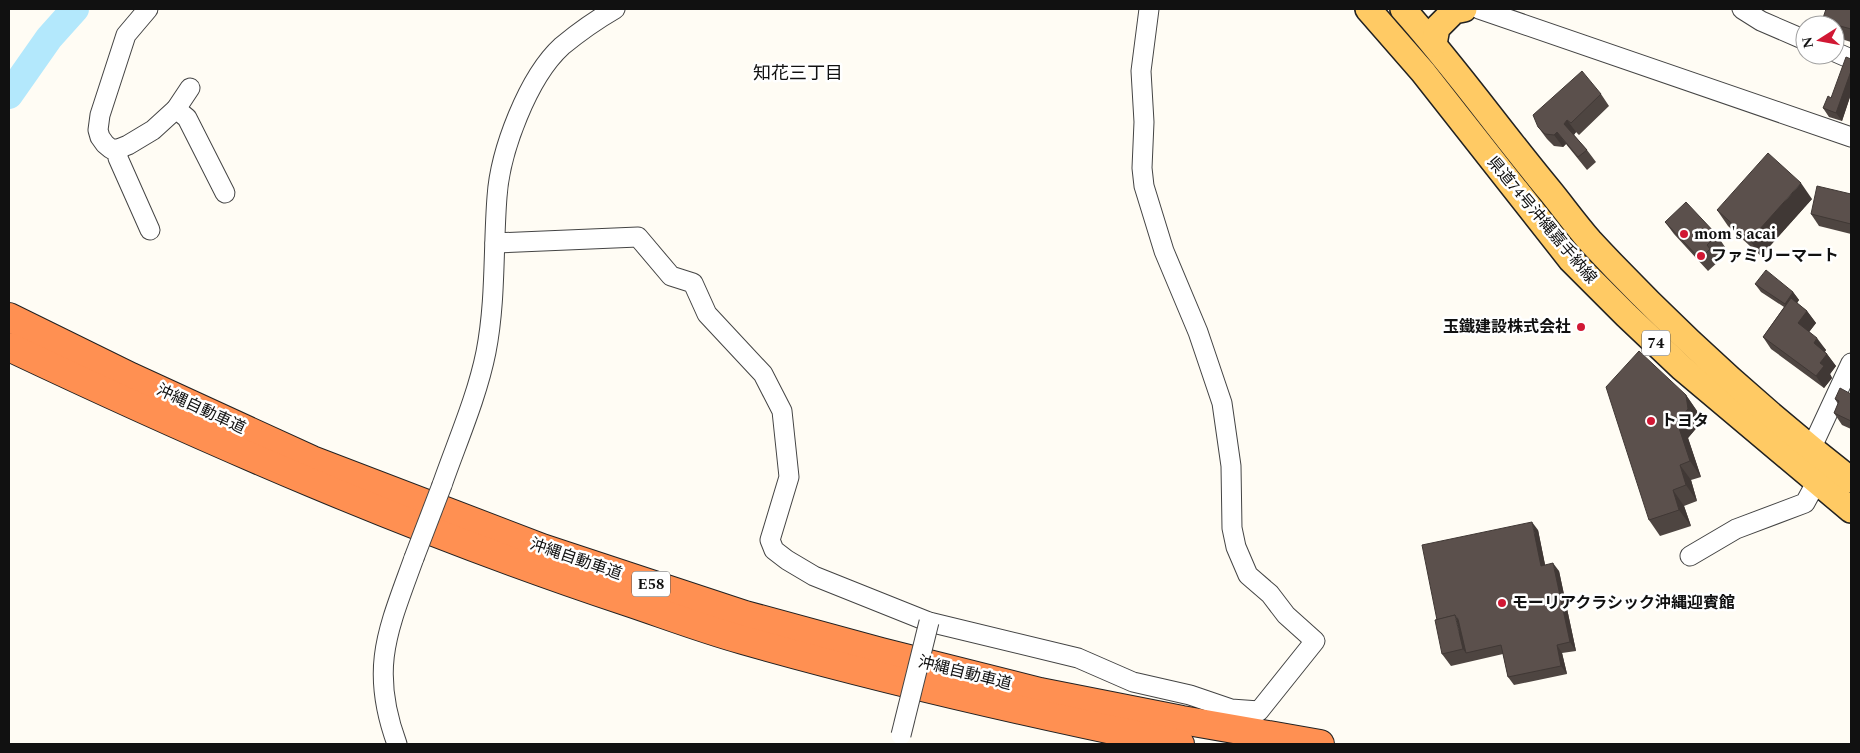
<svg xmlns="http://www.w3.org/2000/svg" width="1860" height="753" viewBox="0 0 1860 753" font-family="Spectral,'Noto Sans JP',serif">
	<style>
		.lines { fill: none; stroke-linecap: round; stroke-linejoin: round }
		.river { stroke: #b3e8fc; stroke-width: 28 }
		.minor-casing { stroke: #444; stroke-width: 21 }
		.major-casing { stroke: #222; stroke-width: 28 }
		.highway-casing { stroke: #222; stroke-width: 30 }
		.minor { stroke: #fff; stroke-width: 19 }
		.major { stroke: #ffca64; stroke-width: 25 }
		.highway { stroke: #ff9052; stroke-width: 28 }
		.minor-bridge-casing { stroke: #444; stroke-width: 21; stroke-linecap: butt }
		.minor-bridge { stroke: #fff; stroke-width: 19 }
		.wall { fill: #4e4541 }
		.shaded-wall { fill: #403835 }
		.building { fill: #5b504c; stroke: #403835 }
		.poi-dot { fill: #d11834; stroke: #fff; stroke-width: 2 }
		.labels { text-anchor: middle; dominant-baseline: central; stroke-width: 5; stroke-linejoin: round; paint-order: stroke }
		.shield { fill: #fff; stroke: #585858; stroke-width: 1 }
		.shield-label { font-size: 15px; font-weight: bold; fill: #111 }
		.street-label { font-size: 16px; fill: #111; stroke: #fff }
		.poi-label { font-size: 16px; font-weight: bold; fill: #111; stroke: #fff; text-anchor: start }
		.neighbourhood-label { font-size: 18px; fill: #111; stroke: #fff }
	</style>
	<rect width="100%" height="100%" fill="#fffcf4"/>
	<g class="lines">
		<path class="river" d="M9,95L49,38L75,9"/>
		<g class="minor-casing">
			<g id="minor">
				<path d="M148,9L126,35L100,115L98,130L100,137L105,144L111,149H118L128,145L153,130L176,109L190,88"/>
				<path d="M1479,9L1851,137"/>
				<path d="M1742,9L1761,21L1805,40"/>
				<path d="M1835,52L1851,59"/>
				<path d="M176,109L187,118L225,193"/>
				<path d="M118,149V158L150,230"/>
				<path d="M495,243L638,237L671,276L693,283L707,314L763,374L782,411L789,477L770,540L774,550L787,560L814,576L929,622L1078,658L1133,682L1190,695L1231,709L1259,711L1315,641L1286,615L1270,594L1248,575L1236,547L1232,528L1231,466L1222,403L1198,332L1164,251L1144,186L1142,168L1144,122L1141,71L1149,9"/>
				<path d="M442,485C457,442 477,397 486,352C496,301 493,248 497,197C500,151 528,77 562,46C579,32 596,20 615,9"/>
				<path d="M1690,556L1736,529L1805,503L1817,481L1811,449L1851,363"/>
				<path d="M397,744C369,668 388,630 414,558"/>
			</g>
		</g>
		<g class="major-casing">
			<g id="major">
				<path d="M1368,9L1423,72L1571,260L1626,315L1682,368L1851,510"/>
				<path d="M1403,9C1455,67 1500,131 1550,191C1563,207 1576,225 1590,241C1669,326 1760,409 1851,480"/>
				<path d="M1434,44L1437,28L1454,11L1464,9"/>
			</g>
		</g>
		<g class="highway-casing">
			<g id="highway">
				<path d="M9,317L131,377L312,460L542,548L745,615L881,652L1040,692L1182,720L1320,744"/>
				<path d="M9,347C210,442 414,531 625,601C664,614 703,629 743,640C887,681 1033,714 1180,744"/>
			</g>
		</g>
		<use href="#minor" class="minor"/>
		<use href="#major" class="major"/>
		<use href="#highway" class="highway"/>
		<g class="minor-bridge-casing">
			<g id="minor-bridge">
				<path d="M414,558L442,485"/>
				<path d="M901,735L929,622"/>
			</g>
		</g>
		<use href="#minor-bridge" class="minor-bridge"/>
	</g>
	<g class="wall">
		<path d="M1851,9V42L1835,37V25H1825L1822,21Z"/>
		<path d="M1851,59V94L1842,121L1829,117L1823,108L1831,98Z"/>
		<path d="M1601,94L1609,106L1579,135L1576,132L1574,135L1587,150L1596,162L1587,170L1566,144L1563,147L1554,146L1547,139L1538,127Z"/>
		<path d="M1851,194V234L1819,226L1811,214Z"/>
		<path d="M1812,199L1761,256L1728,226L1717,210Z"/>
		<path d="M1665,222L1717,235L1725,247L1716,256L1719,261L1708,271L1674,234Z"/>
		<path d="M1755,284L1793,292L1799,300L1797,303L1807,311L1816,323L1809,332L1826,350L1825,352L1827,354L1836,366L1830,374L1832,378L1824,388L1771,349L1763,337L1784,307L1761,292Z"/>
		<path d="M1851,394V429L1842,425L1834,413L1838,404L1835,399Z"/>
		<path d="M1686,395L1697,411L1699,425L1688,438L1701,477L1691,480L1697,501L1684,506L1691,526L1660,536L1649,520Z"/>
		<path d="M1538,530L1545,565L1559,571L1576,651L1562,653L1567,674L1514,685L1508,677L1503,654L1451,666L1442,654Z"/>
	</g>
	<g class="shaded-wall">
		<path d="M1851,71V94L1842,121L1836,113Z"/>
		<path d="M1567,120L1576,132L1573,136L1564,124Z"/>
		<path d="M1557,132L1566,144L1563,147L1554,135Z"/>
		<path d="M1801,183L1812,199L1761,256L1750,240Z"/>
		<path d="M1793,292L1799,300L1791,312L1785,304Z"/>
		<path d="M1807,311L1816,323L1806,336L1798,323Z"/>
		<path d="M1817,338L1826,350L1822,355L1814,343Z"/>
		<path d="M1827,354L1836,366L1830,374L1832,378L1824,388L1816,376L1820,363Z"/>
		<path d="M1686,395L1697,411L1699,425L1688,438L1701,477L1690,461L1677,422Z"/>
		<path d="M1680,465L1691,480L1697,501L1686,485Z"/>
		<path d="M1673,490L1684,506L1691,526L1679,510Z"/>
		<path d="M1532,522L1538,530L1547,574L1541,566Z"/>
		<path d="M1553,563L1559,571L1576,651L1570,642Z"/>
		<path d="M1455,615L1464,627L1466,653L1463,649Z"/>
		<path d="M1557,645L1562,653L1567,674L1561,666Z"/>
	</g>
	<g class="building">
		<path d="M1826,9H1851V29L1822,21Z"/>
		<path d="M1846,57L1851,59V71L1836,113L1823,108L1828,96L1831,98Z"/>
		<path d="M1582,71L1601,94L1571,123L1567,120L1564,124L1587,150L1578,157L1557,132L1554,135L1545,134L1538,127L1533,115Z"/>
		<path d="M1768,153L1801,183L1750,240L1717,210Z"/>
		<path d="M1817,186L1851,194V224L1811,214Z"/>
		<path d="M1686,202L1717,235L1707,245L1710,249L1700,259L1665,222Z"/>
		<path d="M1766,270L1793,292L1785,304L1755,284Z"/>
		<path d="M1791,298L1807,311L1798,323L1817,338L1814,343L1827,354L1820,363L1824,366L1816,376L1763,337Z"/>
		<path d="M1639,351L1686,395L1688,409L1677,422L1690,461L1680,465L1686,485L1673,490L1679,510L1649,520L1606,387Z"/>
		<path d="M1840,388L1851,394V421L1834,413L1839,401L1835,399Z"/>
		<path d="M1532,522L1541,566L1553,563L1570,642L1557,645L1561,666L1508,677L1501,645L1466,653L1458,619L1455,615L1437,620L1422,545Z"/>
		<path d="M1455,615L1463,649L1442,654L1435,620Z"/>
	</g>
	<g class="poi-dot">
		<circle cx="1684" cy="234" r="5"/>
		<circle cx="1701" cy="256" r="5"/>
		<circle cx="1581" cy="327" r="5"/>
		<circle cx="1651" cy="421" r="5"/>
		<circle cx="1502" cy="603" r="5"/>
	</g>
	<g class="labels">
		<g class="shield">
			<rect x="1642" y="330.5" width="28" height="25" rx="4"/>
			<rect x="632" y="571.5" width="38" height="25" rx="4"/>
		</g>
		<g class="shield-label">
			<text x="1656" y="343">74</text>
			<text x="651" y="584">E58</text>
		</g>
		<g class="street-label">
			<text transform="translate(1542 220) rotate(50)">県道74号沖縄嘉手納線</text>
			<text transform="translate(201 409) rotate(25)">沖縄自動車道</text>
			<text transform="translate(576 559) rotate(19)">沖縄自動車道</text>
			<text transform="translate(965 673) rotate(14)">沖縄自動車道</text>
		</g>
		<g class="poi-label">
			<text x="1694" y="234">mom's acai</text>
			<text x="1711" y="256">ファミリーマート</text>
			<text x="1571" y="327" text-anchor="end">玉鐵建設株式会社</text>
			<text x="1661" y="421">トヨタ</text>
			<text x="1512" y="603">モーリアクラシック沖縄迎賓館</text>
		</g>
		<g class="neighbourhood-label">
			<text x="798" y="73">知花三丁目</text>
		</g>
	</g>
	<rect width="1860" height="753" fill="none" stroke="#111111" stroke-width="20"/>
	<g transform="translate(1820 40) rotate(259)"><circle r="24" fill="#ffffff" stroke="#a0a0a0"/>
	<path d="M0-4L9 19L0 12L-9 19Z" fill="#d11834"/>
	<text y="-8" font-size="14" font-weight="bold" text-anchor="middle" fill="#111111">N</text>
	</g>
</svg>
